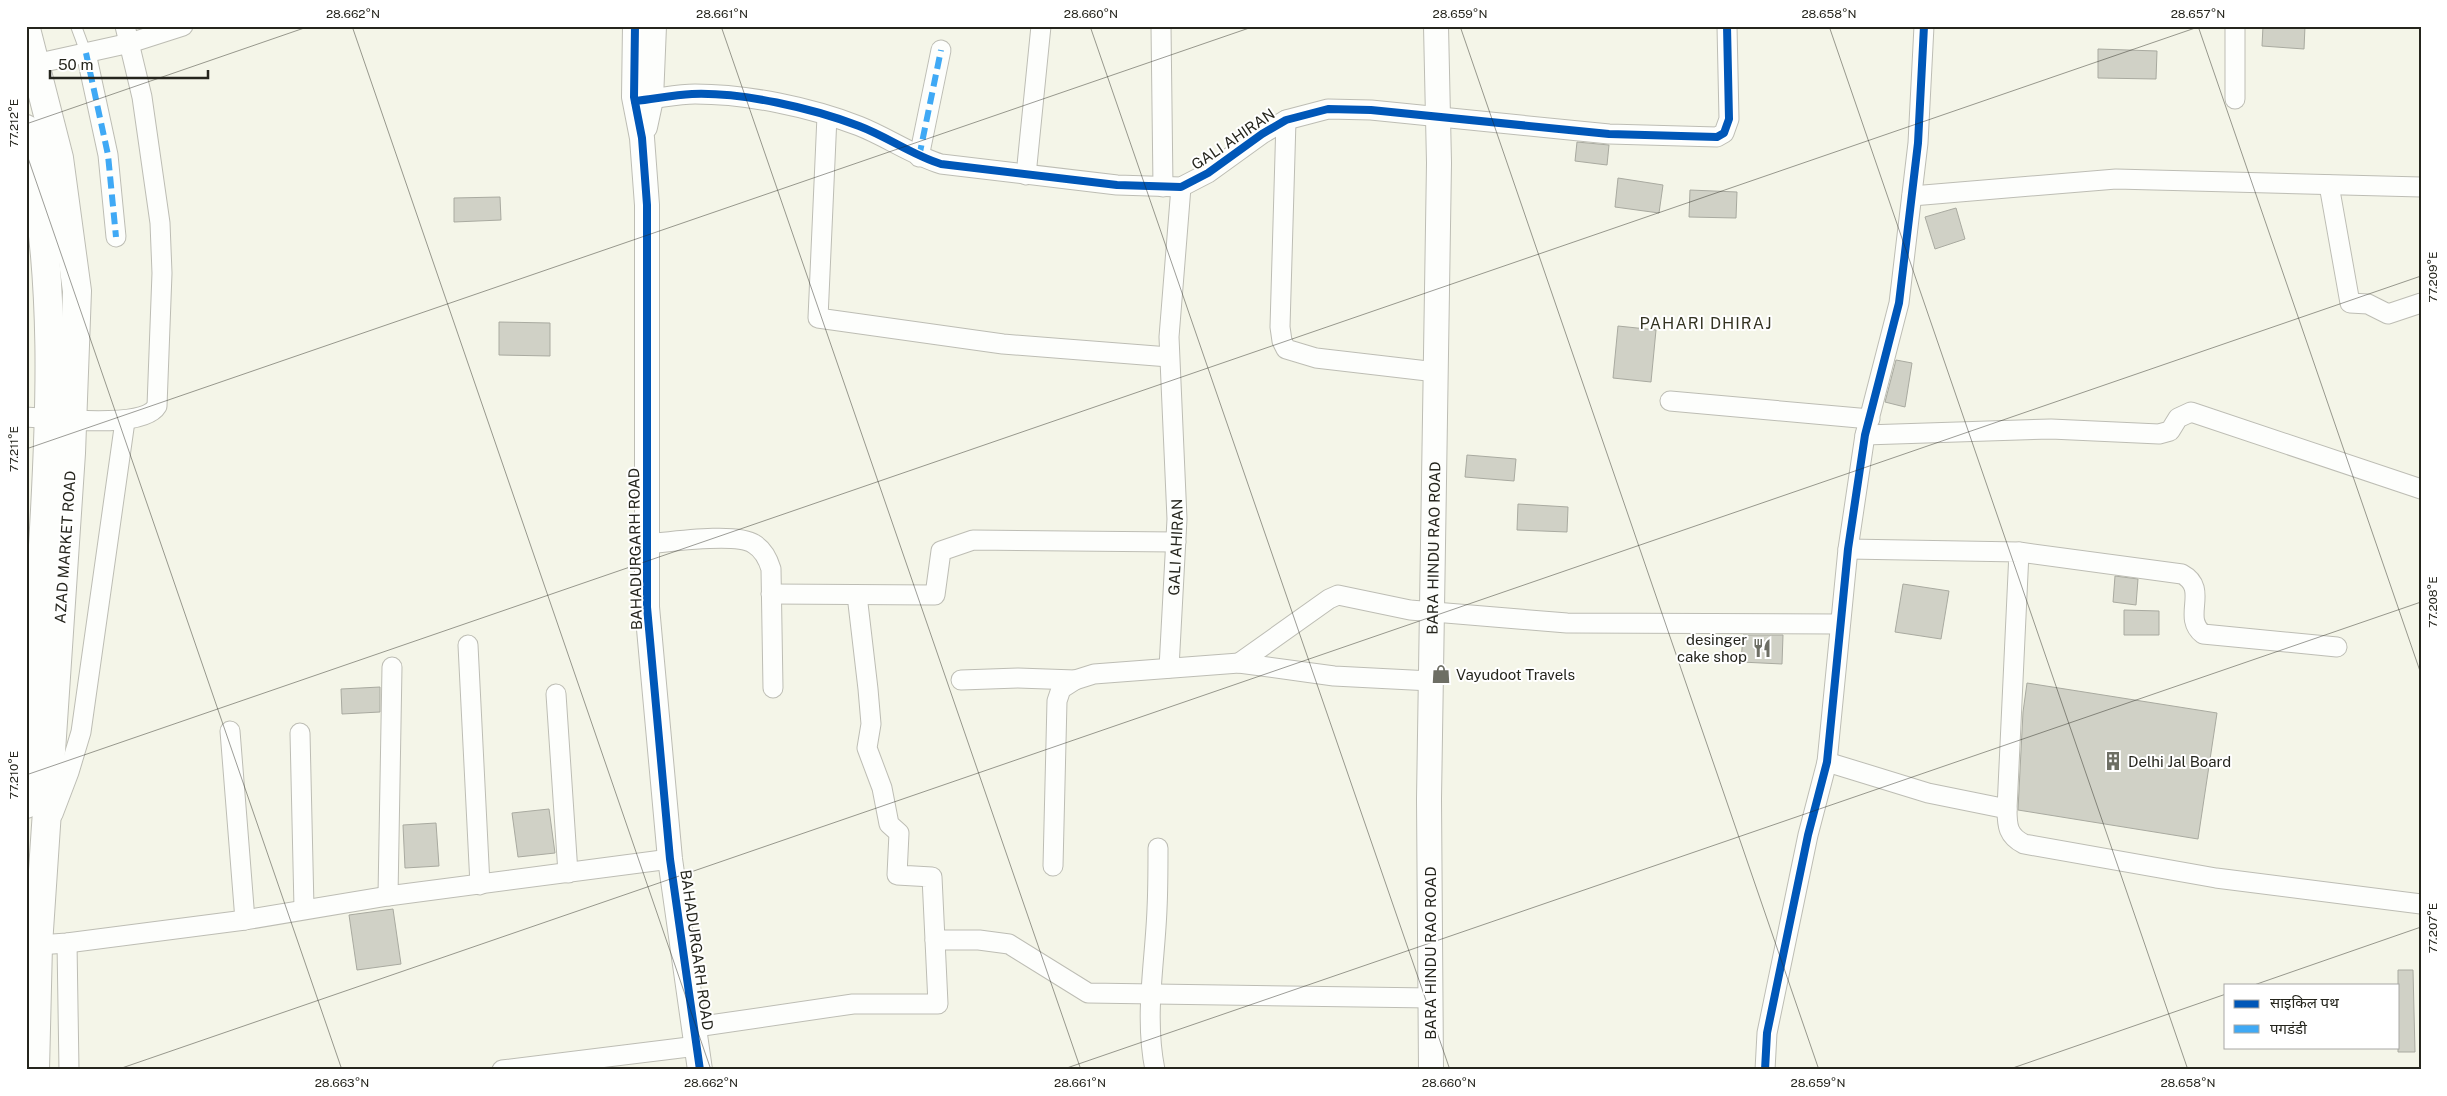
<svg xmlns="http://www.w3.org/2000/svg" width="2447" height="1096" viewBox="0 0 2447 1096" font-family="'Public Sans','Noto Sans Devanagari',sans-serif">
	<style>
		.building { fill: #d0d1c6; stroke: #a9aaa0 }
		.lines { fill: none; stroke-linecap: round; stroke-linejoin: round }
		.service-casing { stroke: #bdbdb4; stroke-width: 12 }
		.minor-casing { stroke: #bdbdb4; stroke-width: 21 }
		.tertiary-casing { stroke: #bdbdb4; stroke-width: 26 }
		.secondary-casing { stroke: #bdbdb4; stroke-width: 30 }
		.service { stroke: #fdfefc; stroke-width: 10 }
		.minor { stroke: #fdfefc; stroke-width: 19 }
		.tertiary { stroke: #fdfefc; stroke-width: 24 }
		.secondary { stroke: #fdfefc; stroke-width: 28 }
		.quiet { stroke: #3fa9f5; stroke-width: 6; stroke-dasharray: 12 6; stroke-linecap: butt }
		.cycleway-casing { stroke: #fff; stroke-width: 11 }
		.cycleway { stroke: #0057b8; stroke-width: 8 }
		.ticks { fill: none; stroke: #25251d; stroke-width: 1; stroke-opacity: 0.45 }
		.labels { text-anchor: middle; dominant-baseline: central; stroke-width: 4; stroke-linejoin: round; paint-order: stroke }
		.street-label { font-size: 15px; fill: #25251d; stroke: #fff }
		.poi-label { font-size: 15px; fill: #25251d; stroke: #fff; text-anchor: start }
		.neighbourhood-label { font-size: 16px; letter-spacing: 1px; fill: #323220; stroke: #fff }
		.neatline { fill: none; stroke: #25251d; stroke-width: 2 }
		.ticks-label { font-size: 12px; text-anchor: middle; fill: #25251d }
	</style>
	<rect width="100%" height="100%" fill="#f4f5e8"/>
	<g class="building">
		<path d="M2263,26H2305L2304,49L2262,46Z"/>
		<path d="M2098,49L2157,51L2156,79L2098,78Z"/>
		<path d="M1577,142L1609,145L1607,165L1575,161Z"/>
		<path d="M1618,178L1663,185L1659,213L1615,207Z"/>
		<path d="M1690,190L1737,192L1736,218L1689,217Z"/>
		<path d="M500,197L501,220L454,222V198Z"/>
		<path d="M1956,208L1965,239L1935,249L1925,217Z"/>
		<path d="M499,322L550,323V356L499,355Z"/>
		<path d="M1618,326L1656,330L1651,382L1613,378Z"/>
		<path d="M1896,360L1912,363L1905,407L1885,402Z"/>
		<path d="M1467,455L1516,459L1514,481L1465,477Z"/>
		<path d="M1518,504L1568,507L1567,532L1517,530Z"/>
		<path d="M2115,576L2138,579L2136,605L2113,602Z"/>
		<path d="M1903,584L1949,591L1941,639L1895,632Z"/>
		<path d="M2124,610L2159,611V635H2124Z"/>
		<path d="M1743,635H1783L1782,664L1741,662Z"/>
		<path d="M2027,683L2217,713L2198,839L2018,810L2023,712Z"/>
		<path d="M380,687V712L342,714L341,689Z"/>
		<path d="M549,809L555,853L518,857L512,813Z"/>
		<path d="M436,823L439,866L405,868L403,825Z"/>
		<path d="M393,909L401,964L357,970L349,915Z"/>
		<path d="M2398,970H2413L2415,1052H2398Z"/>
	</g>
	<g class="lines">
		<g class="service-casing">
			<path id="service" d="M76,26L86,53"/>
		</g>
		<g class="minor-casing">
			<g id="minor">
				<path d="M1161,26L1163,187"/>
				<path d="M86,53L108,155L116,237"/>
				<path d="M35,64L130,43L183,26"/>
				<path d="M2235,99V26"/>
				<path d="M638,100C657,99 676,94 695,94C747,94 810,107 859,126C887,137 912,155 941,164L1117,185L1181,187L1208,173L1262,134L1286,120L1328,109L1371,110L1609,134L1717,137L1724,133L1729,119L1727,26"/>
				<path d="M827,116L818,318L1003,344L1169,357"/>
				<path d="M1286,120L1280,327L1282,341L1286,349L1316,358L1436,372"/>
				<path d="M919,157L941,50"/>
				<path d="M1026,175L1041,26"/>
				<path d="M2329,185L2350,303L2368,304L2388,314L2421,303"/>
				<path d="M1912,196L2116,179L2421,187"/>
				<path d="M1670,401L1870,419"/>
				<path d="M26,417C52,418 143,430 157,406L162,273L160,223L142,97L125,26"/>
				<path d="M1865,435L2051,429L2159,434L2170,431L2178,418L2191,412L2421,489"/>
				<path d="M647,544C670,542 736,532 754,544C764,550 768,559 771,569L773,688"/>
				<path d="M1848,549L2019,552L2007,809C2007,826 2008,836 2024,844L2216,878L2421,904"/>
				<path d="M2019,552L2182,574C2210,589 2181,617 2203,634L2337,647"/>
				<path d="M771,594L935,595L941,551L973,540L1176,542"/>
				<path d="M857,595L868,689L871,724L867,748L882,788L889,824L899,833L897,875L932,877L935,940"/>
				<path d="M468,645L480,885"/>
				<path d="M1239,663L1329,599L1338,595L1410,610L1567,623L1840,624"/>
				<path id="s1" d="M1169,668L1177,519L1169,337L1181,187"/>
				<path d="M961,680L1018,678L1075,680"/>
				<path d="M556,694L568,873"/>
				<path d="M230,731L245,920"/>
				<path d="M300,733L304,908"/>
				<path d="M1827,762L1928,793L2007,809"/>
				<path d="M53,814L69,772L81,732L125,421"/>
				<path d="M1053,866L1057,701L1061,689L1075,680L1094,674L1239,663L1334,676L1431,681"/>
				<path d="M388,896L392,667"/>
				<path d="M67,943L69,1070"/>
				<path d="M38,945L67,943L245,920L388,896L670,859"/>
				<path d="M696,1027L853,1004H938L935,940H979L1009,944L1088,993L1431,998"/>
				<path d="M502,1070L697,1046"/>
				<path d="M1155,1070C1144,1016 1155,963 1157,909C1158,889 1158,868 1158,848"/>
				<path d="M1765,1070L1767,1033L1808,835L1827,762L1848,549L1865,435L1899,303L1918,143L1924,26"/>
			</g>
		</g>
		<g class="tertiary-casing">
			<g id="tertiary">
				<path d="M635,26L634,97L642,138L647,205V607L670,859L700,1070"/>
				<path d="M645,127L651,99L654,26"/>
				<path id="s2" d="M1431,1070L1429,799L1439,163L1436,26"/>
			</g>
		</g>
		<g class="secondary-casing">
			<g id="secondary">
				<path d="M26,29L59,158L77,291L71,453L38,945L35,1070"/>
				<path d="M26,129C58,271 51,418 42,562C37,643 31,724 26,804"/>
			</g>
		</g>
		<use href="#service" class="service"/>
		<use href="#minor" class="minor"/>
		<use href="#tertiary" class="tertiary"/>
		<use href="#secondary" class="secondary"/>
		<g class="quiet">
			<path d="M86,53L108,155L116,237"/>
			<path d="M919,157L941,50"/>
		</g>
		<g class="cycleway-casing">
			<g id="cycleway">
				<path d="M635,26L634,97L642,138L647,205V607L670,859L700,1070"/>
				<path d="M635,101C654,99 673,95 692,94C742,92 812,108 859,126C888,137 912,155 941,164L1117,185L1181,187L1208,173L1262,134L1286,120L1328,109L1371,110L1609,134L1717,137L1724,133L1729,119L1727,26"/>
				<path d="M1765,1070L1767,1033L1808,835L1827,762L1848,549L1865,435L1899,303L1918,143L1924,26"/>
			</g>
		</g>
		<use href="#cycleway" class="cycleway"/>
	</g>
	<path class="ticks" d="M352,26L711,1070M721,26L1081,1070M1090,26L1450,1070M1460,26L1819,1070M1829,26L2188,1070M2198,26L2421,674M26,124L310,26M26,152L342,1070M26,449L1255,26M26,775L2201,26M2254,985L2421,927M116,1070L2421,276M1061,1070L2421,602M2007,1070L2226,994"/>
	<defs>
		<g id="restaurant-bare" transform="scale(1.5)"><path d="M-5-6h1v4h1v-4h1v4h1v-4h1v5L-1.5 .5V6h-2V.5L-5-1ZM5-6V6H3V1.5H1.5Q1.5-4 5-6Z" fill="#6d6e64" stroke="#fff" stroke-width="2.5" paint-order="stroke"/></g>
		<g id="shop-bare" transform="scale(1.5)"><path d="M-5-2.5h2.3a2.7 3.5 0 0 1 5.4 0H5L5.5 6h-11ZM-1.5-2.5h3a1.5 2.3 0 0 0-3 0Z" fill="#6d6e64" stroke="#fff" stroke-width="2.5" paint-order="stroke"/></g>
		<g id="building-bare" transform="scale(1.5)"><path d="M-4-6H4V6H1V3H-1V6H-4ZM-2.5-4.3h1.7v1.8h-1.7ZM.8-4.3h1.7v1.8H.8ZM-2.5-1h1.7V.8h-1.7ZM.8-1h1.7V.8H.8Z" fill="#6d6e64" stroke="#fff" stroke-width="2.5" paint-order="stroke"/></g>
	</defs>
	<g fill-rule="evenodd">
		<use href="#restaurant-bare" x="1762" y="648"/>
		<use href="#shop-bare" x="1441" y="674"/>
		<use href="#building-bare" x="2113" y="761"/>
	</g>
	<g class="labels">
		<g class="street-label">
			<text transform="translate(1233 139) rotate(-34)">GALI AHIRAN</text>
			<text transform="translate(65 547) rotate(-86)">AZAD MARKET ROAD</text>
			<text stroke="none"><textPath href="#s1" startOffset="121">GALI AHIRAN</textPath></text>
			<text stroke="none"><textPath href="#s2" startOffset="522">BARA HINDU RAO ROAD</textPath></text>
			<text transform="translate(635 549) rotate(-91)">BAHADURGARH ROAD</text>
			<text transform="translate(697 950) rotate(82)">BAHADURGARH ROAD</text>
			<text transform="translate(1430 953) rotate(-90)">BARA HINDU RAO ROAD</text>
		</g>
		<g class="poi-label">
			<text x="1747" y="639" text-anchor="end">desinger<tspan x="1747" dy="17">cake shop</tspan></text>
			<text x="1456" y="674">Vayudoot Travels</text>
			<text x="2128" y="761">Delhi Jal Board</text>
		</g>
		<g class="neighbourhood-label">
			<text x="1706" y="323">PAHARI DHIRAJ</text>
		</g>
	</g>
	<rect width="2447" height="1096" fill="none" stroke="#ffffff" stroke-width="55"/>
	<rect x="2224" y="984" width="175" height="65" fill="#ffffff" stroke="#a8a8a5"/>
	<rect x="2234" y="1000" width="25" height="8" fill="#0057b8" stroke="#a8a8a5"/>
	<text x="2270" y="1008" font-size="15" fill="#25251d">साइकिल पथ</text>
	<rect x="2234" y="1025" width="25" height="8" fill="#3fa9f5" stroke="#a8a8a5"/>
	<text x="2270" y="1034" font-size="15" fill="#25251d">पगडंडी</text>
	<path d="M50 70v8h158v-8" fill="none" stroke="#25251d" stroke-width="2.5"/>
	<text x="58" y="70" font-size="15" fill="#25251d" stroke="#ffffff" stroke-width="4" paint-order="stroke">50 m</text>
	<rect x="28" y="28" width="2392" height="1040" class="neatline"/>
	<g class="ticks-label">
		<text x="353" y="18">28.662°N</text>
		<text x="722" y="18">28.661°N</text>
		<text x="1091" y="18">28.660°N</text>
		<text x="1460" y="18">28.659°N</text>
		<text x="1829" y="18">28.658°N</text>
		<text x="2198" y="18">28.657°N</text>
		<text transform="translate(14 123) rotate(-90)" y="4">77.212°E</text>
		<text transform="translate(2433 277) rotate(-90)" y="4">77.209°E</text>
		<text transform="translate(14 449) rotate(-90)" y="4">77.211°E</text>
		<text transform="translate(2433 602) rotate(-90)" y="4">77.208°E</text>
		<text transform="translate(14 775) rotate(-90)" y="4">77.210°E</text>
		<text transform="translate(2433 928) rotate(-90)" y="4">77.207°E</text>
		<text x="342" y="1087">28.663°N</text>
		<text x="711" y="1087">28.662°N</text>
		<text x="1080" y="1087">28.661°N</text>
		<text x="1449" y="1087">28.660°N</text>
		<text x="1818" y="1087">28.659°N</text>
		<text x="2188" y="1087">28.658°N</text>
	</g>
</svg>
